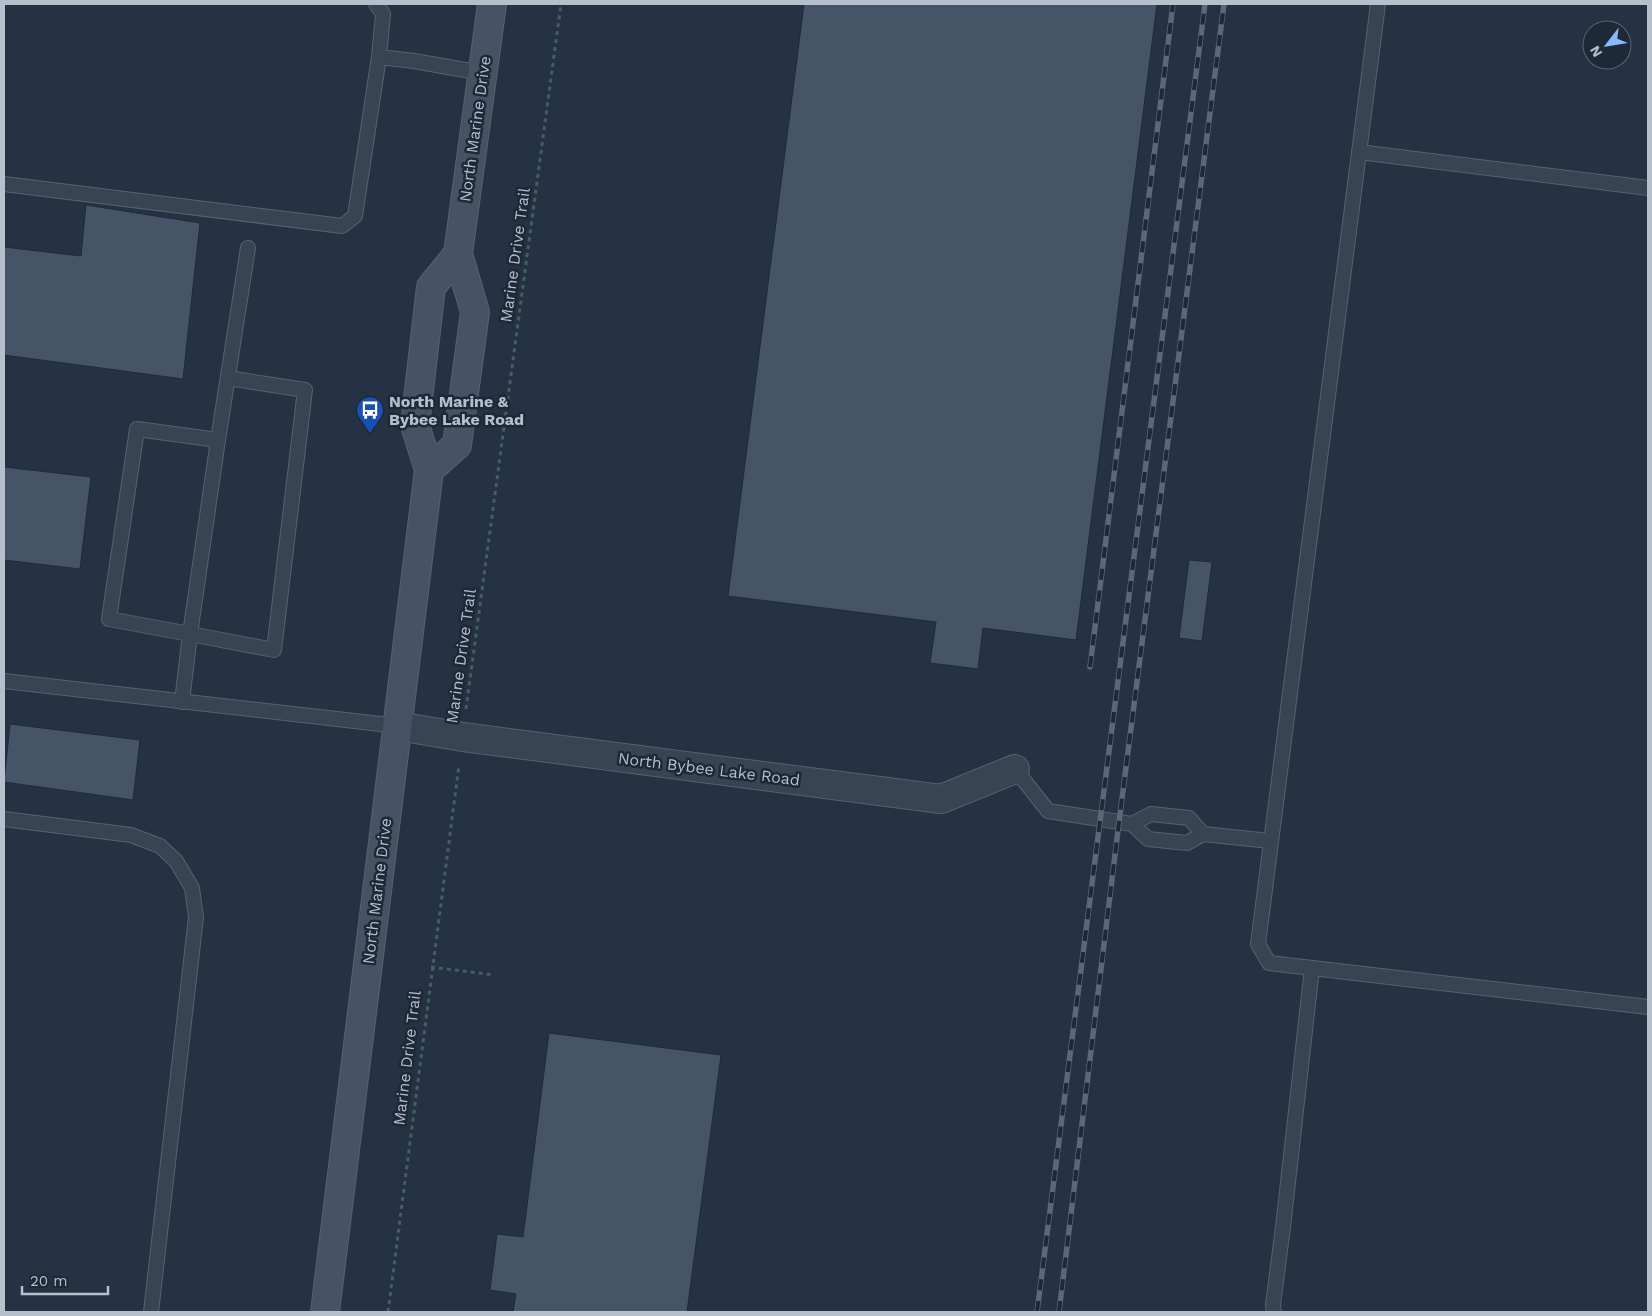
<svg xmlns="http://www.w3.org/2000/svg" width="1652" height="1316" viewBox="0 0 1652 1316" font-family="'Work Sans',sans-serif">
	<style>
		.building { fill: #465467; stroke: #202b39 }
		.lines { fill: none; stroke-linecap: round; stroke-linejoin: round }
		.service-casing { stroke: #57626f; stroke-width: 16 }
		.minor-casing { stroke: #57626f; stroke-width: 30 }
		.secondary-casing { stroke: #57626f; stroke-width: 30 }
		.path { stroke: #455e60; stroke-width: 3; stroke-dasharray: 4 4; stroke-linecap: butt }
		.service { stroke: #394452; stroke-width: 14 }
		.minor { stroke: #394452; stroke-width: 28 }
		.secondary { stroke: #475365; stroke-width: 28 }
		.rail-casing { stroke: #5b6879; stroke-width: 5.5 }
		.rail { stroke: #1e2938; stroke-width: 4; stroke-dasharray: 11; stroke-linecap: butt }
		.labels { text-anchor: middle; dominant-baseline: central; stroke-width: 5; stroke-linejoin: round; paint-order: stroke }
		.street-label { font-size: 16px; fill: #b6bfcc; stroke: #1e2938 }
		.poi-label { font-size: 16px; font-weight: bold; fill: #b6bfcc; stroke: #1e2938; text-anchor: start }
	</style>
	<rect width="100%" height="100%" fill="#253243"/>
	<g class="building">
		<path d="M804,4H1157L1076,640L983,628L978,669L930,663L936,622L728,596Z"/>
		<path d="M86,205L200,223L183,379L4,355V247L81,256Z"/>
		<path d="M4,467L91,477L80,569L4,560Z"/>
		<path d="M1189,560L1212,562L1202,641L1179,638Z"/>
		<path d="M10,724L140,740L133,800L4,782Z"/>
		<path d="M549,1033L721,1055L687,1312H513L516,1294L490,1290L497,1234L523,1237Z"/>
	</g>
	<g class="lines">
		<g class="service-casing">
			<g id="service">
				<path d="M1378,4L1258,944L1269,963L1648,1007"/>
				<path d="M379,57L414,61L482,73"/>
				<path d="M1359,152L1648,188"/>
				<path d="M4,184L342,226L355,216L379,57L383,14L376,4"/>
				<path d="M218,440L190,634L274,650L305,390L228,378"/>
				<path d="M4,681L398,726"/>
				<path d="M182,702L190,634L109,619L137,429L218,440L248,248"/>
				<path d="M1015,769L1048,811L1132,824L1148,839L1187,843L1203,834L1189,818L1151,814L1132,824"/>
				<path d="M4,819L131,835L160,846L176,861L192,888L196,917L151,1312"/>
				<path d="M1203,834L1270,841"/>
				<path d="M1274,1312L1273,1305L1283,1227L1312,968"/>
			</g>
		</g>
		<g class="minor-casing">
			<path id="minor" d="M398,726L463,737L941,799L1015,769"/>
		</g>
		<g class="secondary-casing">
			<g id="secondary">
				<path d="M429,470L457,445L475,312L458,254L492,4"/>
				<path d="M325,1312L429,470L415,425L431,287L458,254"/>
			</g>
		</g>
		<g class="path">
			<path d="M466,709L561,4"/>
			<path d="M431,967L494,975"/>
			<path d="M388,1312L459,765"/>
		</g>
		<use href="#service" class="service"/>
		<use href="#minor" class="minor"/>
		<use href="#secondary" class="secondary"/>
		<g class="rail-casing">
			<g id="rail">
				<path d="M1090,667L1173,4"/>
				<path d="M1037,1312L1205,4"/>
				<path d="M1059,1312L1119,822L1224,4"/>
			</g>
		</g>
		<use href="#rail" class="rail"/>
	</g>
	<defs>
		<g id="bus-pin" transform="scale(1.4375)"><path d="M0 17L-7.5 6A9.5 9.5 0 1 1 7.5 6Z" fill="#1a4fb4" stroke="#1e2938"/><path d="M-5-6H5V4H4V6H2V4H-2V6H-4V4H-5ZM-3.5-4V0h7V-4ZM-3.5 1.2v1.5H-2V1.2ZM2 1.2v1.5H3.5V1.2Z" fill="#fff"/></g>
	</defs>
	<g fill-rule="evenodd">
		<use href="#bus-pin" x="370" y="410"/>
	</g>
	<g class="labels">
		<g class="street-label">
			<text transform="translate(475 129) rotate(-82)">North Marine Drive</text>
			<text transform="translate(515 255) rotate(-82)">Marine Drive Trail</text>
			<text transform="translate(461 656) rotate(-82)">Marine Drive Trail</text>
			<text transform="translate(709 769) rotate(7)">North Bybee Lake Road</text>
			<text transform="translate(377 891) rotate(-83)">North Marine Drive</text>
			<text transform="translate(407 1058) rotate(-83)">Marine Drive Trail</text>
		</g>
		<g class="poi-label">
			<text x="389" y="401">North Marine &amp;<tspan x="389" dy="18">Bybee Lake Road</tspan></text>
		</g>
	</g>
	<rect width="1652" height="1316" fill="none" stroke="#b6bfcc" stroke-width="10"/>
	<g transform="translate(1607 45) rotate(239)"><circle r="24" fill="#1e2938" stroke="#5b6573"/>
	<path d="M0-4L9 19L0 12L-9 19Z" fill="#8ab8fe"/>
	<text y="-8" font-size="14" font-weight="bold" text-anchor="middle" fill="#b6bfcc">N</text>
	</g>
	<path d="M22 1286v8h86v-8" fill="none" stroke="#b6bfcc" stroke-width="2.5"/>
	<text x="30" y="1286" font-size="15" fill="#b6bfcc" stroke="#1e2938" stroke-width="4" paint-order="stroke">20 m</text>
</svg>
